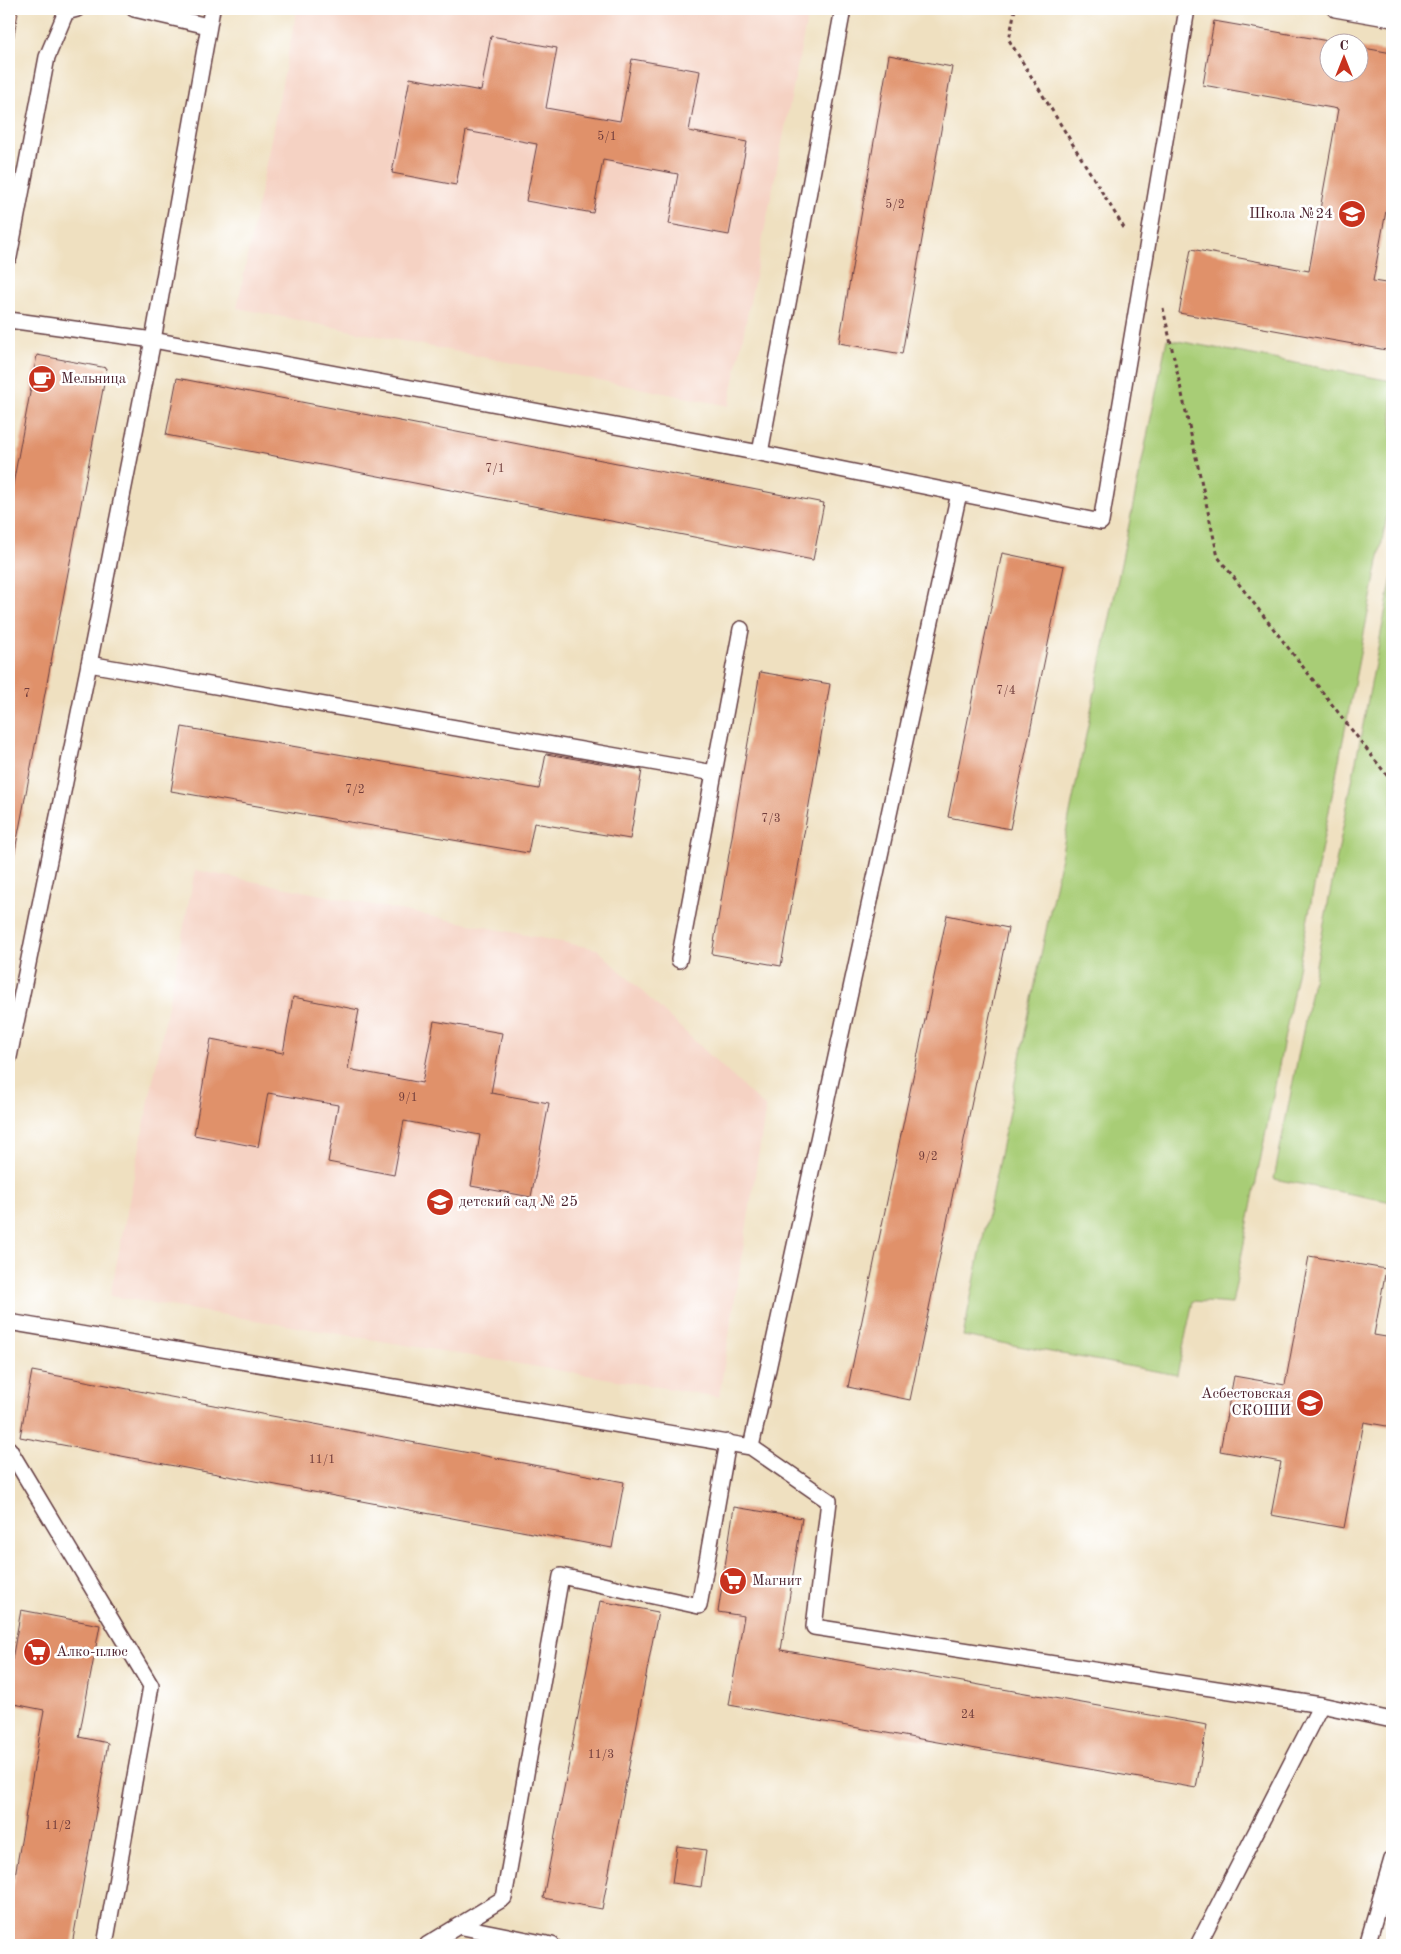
<svg xmlns="http://www.w3.org/2000/svg" width="1401" height="1954" viewBox="0 0 1401 1954" font-family="'Old Standard TT',serif">
	<style>
		.built { fill: #f5d2c3 }
		.green { fill: #a8cd76; stroke: #797650 }
		.building { fill: #e0916b }
		.lines { fill: none; stroke-linecap: round; stroke-linejoin: round }
		.lane-casing { stroke: #633c41; stroke-width: 18 }
		.path { stroke: #633c41; stroke-width: 3; stroke-dasharray: 4 4; stroke-linecap: butt }
		.lane { stroke: #fff; stroke-width: 15 }
		.labels { text-anchor: middle; dominant-baseline: central; stroke-width: 5; stroke-linejoin: round; paint-order: stroke }
		.number-label { font-size: 12px; fill: #703c3b }
		.poi-label { font-size: 15px; fill: #4a1f2b; stroke: #fff; text-anchor: start }
	</style>
	<rect width="100%" height="100%" fill="#fff"/>
	<filter id="ink" filterUnits="userSpaceOnUse"><feTurbulence type="fractalNoise" baseFrequency=".02" numOctaves="2"/><feDisplacementMap in="SourceGraphic" scale="10" xChannelSelector="R" yChannelSelector="G"/><feConvolveMatrix kernelMatrix="1 2 1 2 8 2 1 2 1" color-interpolation-filters="sRGB"/></filter>
	<filter id="wash" filterUnits="userSpaceOnUse"><feTurbulence type="fractalNoise" baseFrequency=".0096" numOctaves="4" result="noise"/><feDisplacementMap in="SourceGraphic" scale="20" xChannelSelector="R" yChannelSelector="G"/><feGaussianBlur stdDeviation="1.12" result="paint"/><feColorMatrix in="noise" values="0 0 0 0 0 0 0 0 0 0 0 0 0 0 0 0 0 1.4 0 .05"/><feComposite in="paint" operator="in"/></filter>
	<g filter="url(#wash)">
		<rect width="100%" height="100%" fill="#efe0c0"/>
		<g class="built">
			<path d="M297,9H809L729,406L237,308Z"/>
			<path d="M195,870L597,949L766,1108L719,1397L110,1296Z"/>
		</g>
		<g class="green">
			<path d="M1167,339L1392,381V491L1232,1304L1193,1301L1177,1375L963,1336Z"/>
			<path d="M1392,577V1202L1274,1179Z"/>
		</g>
		<g id="blocks">
			<g class="building">
				<path d="M9,11L18,13L10,57H9Z"/>
				<path d="M1214,21L1328,41V72H1358V47L1392,53V179L1373,281L1392,284V351L1179,313L1191,249L1309,271L1338,109L1203,85Z"/>
				<path d="M491,36L557,48L546,108L620,121L632,59L700,71L689,131L747,142L729,235L669,224L678,174L603,160L593,213L526,201L537,144L466,131L456,185L392,173L410,78L481,91Z"/>
				<path d="M889,55L952,67L902,354L839,343Z"/>
				<path d="M37,355L107,368L10,877L9,506Z"/>
				<path d="M177,378L824,503L813,560L166,435Z"/>
				<path d="M1002,553L1064,566L1010,829L948,817Z"/>
				<path d="M760,672L830,684L781,966L712,954Z"/>
				<path d="M182,727L539,789L546,754L642,770L630,839L534,823L528,853L171,791Z"/>
				<path d="M947,915L1008,928L910,1400L848,1387Z"/>
				<path d="M293,997L359,1010L348,1069L422,1083L434,1021L502,1033L491,1093L549,1103L531,1197L471,1186L480,1135L404,1121L394,1175L328,1162L338,1105L268,1093L258,1147L194,1135L211,1039L283,1053Z"/>
				<path d="M1309,1256L1386,1269L1374,1335L1392,1338V1427L1364,1422L1344,1528L1271,1515L1281,1462L1220,1451L1234,1376L1285,1385Z"/>
				<path d="M32,1371L624,1482L612,1548L20,1437Z"/>
				<path d="M734,1507L802,1518L781,1650L1207,1725L1196,1788L729,1705L744,1616L718,1612Z"/>
				<path d="M600,1601L658,1612L602,1909L543,1898Z"/>
				<path d="M21,1610L100,1625L79,1737L108,1743L72,1945H9V1910L44,1710L9,1703V1676Z"/>
				<path d="M677,1846L706,1850L701,1887L672,1883Z"/>
			</g>
		</g>
	</g>
	<g filter="url(#ink)">
		<use href="#blocks" fill-opacity="0" stroke="#633c41" stroke-width="1"/>
		<g class="lines">
			<g class="lane-casing">
				<g id="lane">
					<path d="M134,9L208,26"/>
					<path d="M1335,9L1392,19"/>
					<path d="M9,257L47,57L66,12L77,9"/>
					<path d="M9,320L153,340L760,453L1101,522L1187,9"/>
					<path d="M760,453L843,9"/>
					<path d="M89,664L714,773"/>
					<path d="M679,960L741,629"/>
					<path d="M9,1057L89,664L153,340L212,9"/>
					<path d="M9,1322L751,1447L829,1501L814,1627L1321,1705L1392,1720"/>
					<path d="M751,1447L959,493"/>
					<path d="M9,1449L151,1686L105,1945"/>
					<path d="M458,1926L552,1945"/>
					<path d="M427,1945L504,1898L561,1576L699,1606L728,1442"/>
					<path d="M1198,1945L1321,1705"/>
					<path d="M1367,1945L1392,1859"/>
				</g>
			</g>
			<g class="path">
				<path d="M1015,9L1009,40L1124,228"/>
				<path d="M1163,308L1218,557L1392,782"/>
			</g>
			<use href="#lane" class="lane"/>
		</g>
	</g>
	<defs>
		<g id="school-disc" transform="scale(1.4375)"><circle r="9.5" fill="#c8321e" stroke="#fff"/><path d="M0-5L7-2L0 1L-7-2ZM-4 1L0 2.5L4 1V4Q0 6-4 4Z" fill="#fff"/></g>
		<g id="cafe-disc" transform="scale(1.4375)"><circle r="9.5" fill="#c8321e" stroke="#fff"/><path d="M-5.5-4.5H6V0H3Q3 3.5 0 3.5H-2.5Q-5.5 3.5-5.5 0ZM3-3.2v2h1.7v-2ZM-6 4.5H4V6H-6Z" fill="#fff"/></g>
		<g id="supermarket-disc" transform="scale(1.4375)"><circle r="9.5" fill="#c8321e" stroke="#fff"/><path d="M-6-5.5h2.5l.6 2H6L4.5 2H-2.5L-4.4-4H-6ZM-1.5 3.2a1.3 1.3 0 1 0 .1 0ZM3 3.2a1.3 1.3 0 1 0 .1 0Z" fill="#fff"/></g>
	</defs>
	<g fill-rule="evenodd">
		<use href="#school-disc" x="1352" y="214"/>
		<use href="#cafe-disc" x="42" y="379"/>
		<use href="#school-disc" x="440" y="1202"/>
		<use href="#school-disc" x="1310" y="1403"/>
		<use href="#supermarket-disc" x="733" y="1581"/>
		<use href="#supermarket-disc" x="37" y="1652"/>
	</g>
	<g class="labels">
		<g class="number-label">
			<text x="607" y="137">5/1</text>
			<text x="895" y="205">5/2</text>
			<text x="495" y="469">7/1</text>
			<text x="1006" y="691">7/4</text>
			<text x="27" y="694">7</text>
			<text x="355" y="790">7/2</text>
			<text x="771" y="819">7/3</text>
			<text x="408" y="1098">9/1</text>
			<text x="928" y="1157">9/2</text>
			<text x="322" y="1460">11/1</text>
			<text x="968" y="1715">24</text>
			<text x="601" y="1755">11/3</text>
			<text x="58" y="1826">11/2</text>
		</g>
		<g class="poi-label">
			<text x="1333" y="214" text-anchor="end">Школа №24</text>
			<text x="61" y="379">Мельница</text>
			<text x="459" y="1202">детский сад № 25</text>
			<text x="1291" y="1394" text-anchor="end">Асбестовская<tspan x="1291" dy="17">СКОШИ</tspan></text>
			<text x="752" y="1581">Магнит</text>
			<text x="56" y="1652">Алко-плюс</text>
		</g>
	</g>
	<rect width="1401" height="1954" fill="none" stroke="#fff" stroke-width="30"/>
	<g transform="translate(1344 58)"><circle r="24" fill="#ffffff" stroke="#b7a5aa"/>
	<path d="M0-4L9 19L0 12L-9 19Z" fill="#c8321e"/>
	<text y="-8" font-size="14" font-weight="bold" text-anchor="middle" fill="#4a1f2b">С</text>
	</g>
</svg>
